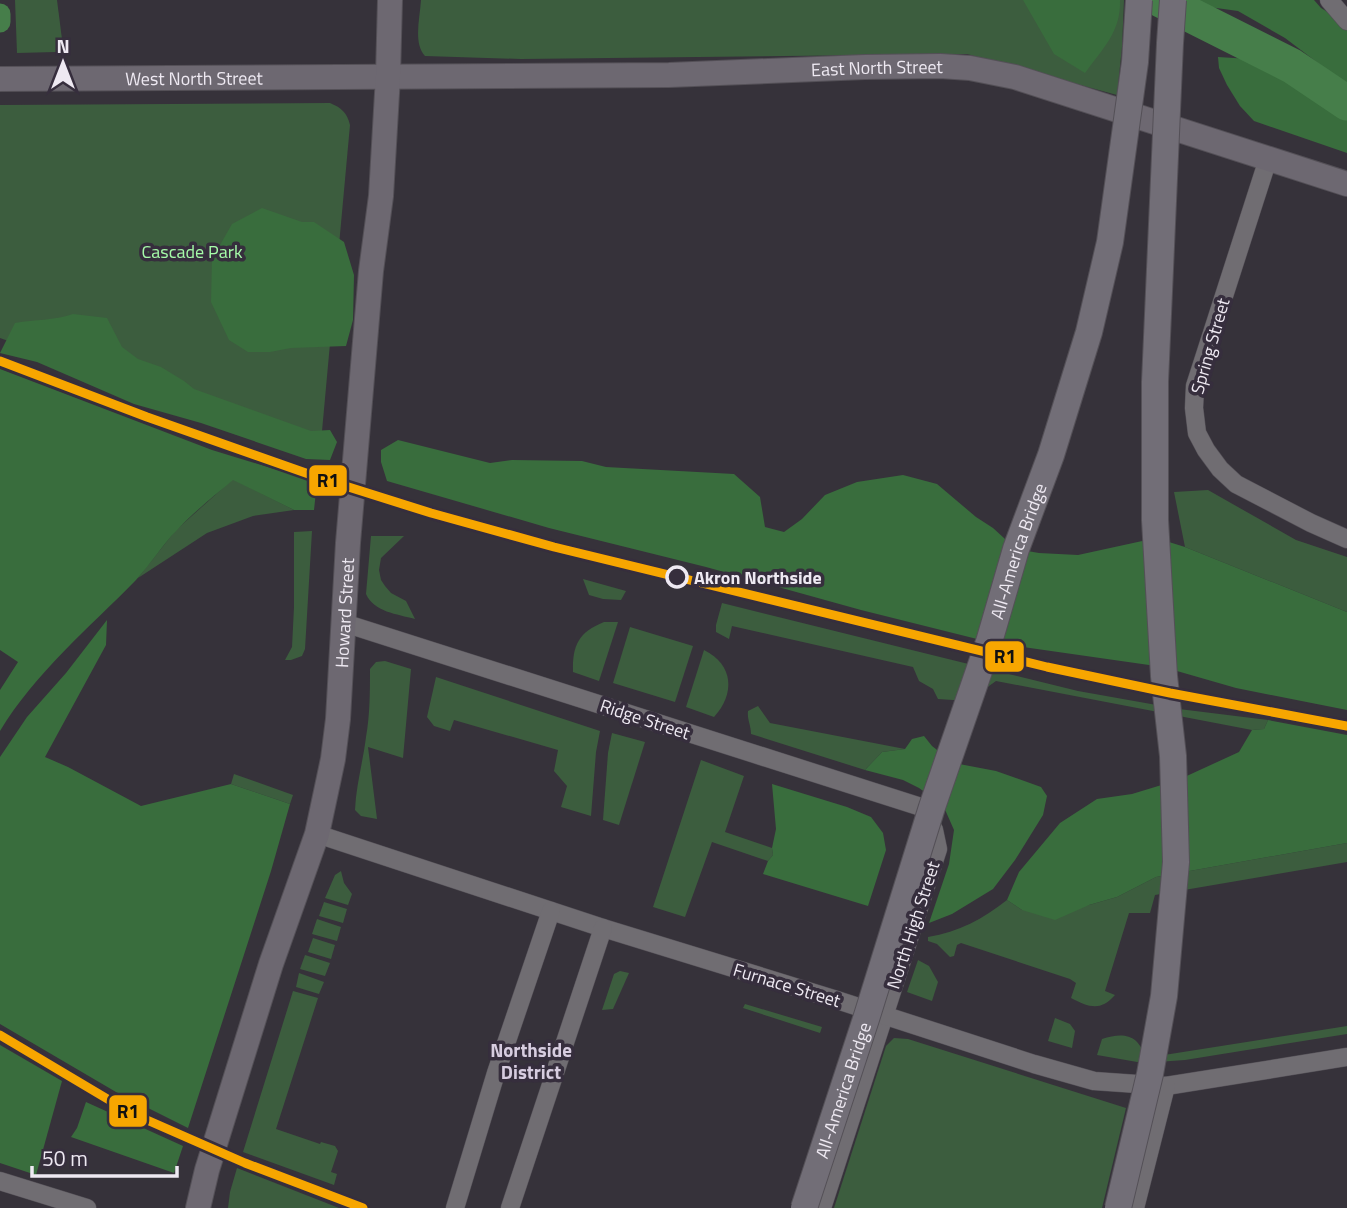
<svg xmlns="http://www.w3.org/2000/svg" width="1347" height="1208" viewBox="0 0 1347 1208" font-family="'Titillium Web',sans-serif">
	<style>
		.green { fill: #3c5d3e }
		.forest { fill: #396d3d }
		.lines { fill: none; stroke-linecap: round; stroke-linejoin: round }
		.canal { stroke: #467e4a; stroke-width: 21 }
		.river { stroke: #467e4a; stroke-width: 35 }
		.street-casing { stroke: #545057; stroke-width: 19 }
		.secondary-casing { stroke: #545057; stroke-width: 26 }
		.street { stroke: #706d72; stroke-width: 18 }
		.secondary { stroke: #6d6871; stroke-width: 24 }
		.primary-bridge-casing { stroke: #545057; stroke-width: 28; stroke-linecap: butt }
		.primary-bridge { stroke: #726e77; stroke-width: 26 }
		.rail-1-casing { stroke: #362e3d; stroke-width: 14 }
		.rail-1 { stroke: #f7a600; stroke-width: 9 }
		.stop-dot { fill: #362e3d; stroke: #eee9f2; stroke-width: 3.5 }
		.labels { text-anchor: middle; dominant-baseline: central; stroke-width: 7; stroke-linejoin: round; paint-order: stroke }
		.street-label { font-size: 18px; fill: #eee9f2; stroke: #362e3d }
		.park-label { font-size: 18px; fill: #a6fca9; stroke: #362e3d }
		.stop-label { font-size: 18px; font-weight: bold; fill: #eee9f2; stroke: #362e3d; text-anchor: start }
		.neighbourhood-label { font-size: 19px; font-weight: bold; fill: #d7cde0; stroke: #362e3d }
		.line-badge { stroke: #362e3d; stroke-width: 2.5 }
		.pale-badge-label { font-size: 19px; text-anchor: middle; font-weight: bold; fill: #111 }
	</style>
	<rect width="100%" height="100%" fill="#36323a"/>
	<g class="green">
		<path d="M15,0H57L63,47L56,52L17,53Z"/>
		<path d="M421,0H1124L1122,47L1117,95L967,54L521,59L425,56C413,43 420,18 421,0Z"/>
		<path d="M330,103C342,108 347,113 350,125L320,453L0,338V105Z"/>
		<path d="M233,479L294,510L253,516L207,533L138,578L175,531Z"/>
		<path d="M1208,490L1296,540L1347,557V612L1185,547L1174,492Z"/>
		<path d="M312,531L305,649L302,656L291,660H285L292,647L294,607V532Z"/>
		<path d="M371,536H404L381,558L379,570L381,580L385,586L391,593L406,601L415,619C397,614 374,612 366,594Z"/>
		<path d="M583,579L626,591L621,600L603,599L589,595Z"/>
		<path d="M722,603L1078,691L1179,709L1268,720L1264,729L1252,730L996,681L968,701L938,699L933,689L919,681L913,667L732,626L729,639L716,632V625Z"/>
		<path d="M604,622H618L599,681L573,672C572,645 579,632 604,622Z"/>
		<path d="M630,627L693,646L675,702L613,683Z"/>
		<path d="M704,650C734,665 735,694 714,717L686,707Z"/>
		<path d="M385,661L411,669L403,758L368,747L377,819L361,816L355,810C356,785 363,762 366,737C370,715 370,691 370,669L376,662Z"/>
		<path d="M436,677L600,731L596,752L591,816L561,807L567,786L554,771L558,750L454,720L450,731L434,726L427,717Z"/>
		<path d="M758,706L770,723L905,749L882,752L865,770L751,734C751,725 747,720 748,711Z"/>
		<path d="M612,733L645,742L619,825L603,820L608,753Z"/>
		<path d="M701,760L744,776L725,832L772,848L773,855L768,861L712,842L685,917L653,907Z"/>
		<path d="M234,774L293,795L290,804L231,784Z"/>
		<path d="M1347,843V862L1155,895L1150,913H1129L1105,991L1115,995C1100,1012 1089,1007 1071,998L1076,983L1070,979L961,943L957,945L954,956L950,957L937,944L928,941V937C959,932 983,919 1007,900L1022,910L1089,905L1117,897L1156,877Z"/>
		<path d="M341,871L344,883L352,894L348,905L325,898L335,875Z"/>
		<path d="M324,902L347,909L343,923L319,916Z"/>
		<path d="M317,919L341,927L337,941L312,934Z"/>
		<path d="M313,938L335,945L331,959L308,952Z"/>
		<path d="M305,955L330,963L325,976L300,969Z"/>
		<path d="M918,960L929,966L938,982L932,1001L907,992Z"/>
		<path d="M620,971L629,973L613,1009L602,1010L614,974Z"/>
		<path d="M299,973L324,982L319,994L296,987Z"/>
		<path d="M293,991L318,998L276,1129L320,1144L321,1142L335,1146L338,1151L331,1172L337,1174L334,1185L243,1152Z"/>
		<path d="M745,1004L822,1027L820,1033L743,1008Z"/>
		<path d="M1055,1018L1070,1024L1075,1031L1072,1048L1048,1041Z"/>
		<path d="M1347,1026V1034L1185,1060L1143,1063L1097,1055L1102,1039C1123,1032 1139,1034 1145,1058Z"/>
		<path d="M894,1038L908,1039L1126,1108L1102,1208H834L886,1046Z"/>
		<path d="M237,1168L339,1208H228L230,1192Z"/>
	</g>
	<g class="forest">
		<path d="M1023,0H1120C1121,32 1103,48 1085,73L1054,54Z"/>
		<path d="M1173,0H1314L1321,8L1347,24V89L1337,82L1322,66L1285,38L1238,11L1173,2Z"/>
		<path d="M1218,57L1250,59L1280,65L1329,101L1347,120V153L1254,121L1240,106L1227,85L1219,68Z"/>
		<path d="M262,208L302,222H314L344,242L354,275L353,320L346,346L291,348L270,352H248L229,340L211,302L212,259L232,224Z"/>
		<path d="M73,314L107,318L122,347L138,359L161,367L184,381L194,389L311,431L330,430L337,442L330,460L306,459L201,423L134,404L37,362L0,353L15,323C36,319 53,321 73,314Z"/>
		<path d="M0,369L212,450L317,482L314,510H294L233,480C214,496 194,512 177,530C162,545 151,564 136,580C89,628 35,673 0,731V690L18,662L0,650Z"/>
		<path d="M398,440L490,463L512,460L582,461L606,467L734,474L760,497L765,527L784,532L802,519L825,495L857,482L903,475L937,484L976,517L993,528L1016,549L1039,553L1078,555L1156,538L1185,547L1347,612V710L1236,688L1163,667L989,642L861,610L706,567L549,528L387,481L381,462V450Z"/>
		<path d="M107,620L106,645L45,757L68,767L141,806L231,784L290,804L271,871L188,1128L116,1092L0,1024V757L27,717L66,673Z"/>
		<path d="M1268,720L1347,735V843L1156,877L1117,897L1089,905L1055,920L1022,910L1007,900L1019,872L1060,823L1097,799L1132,794L1178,780L1239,752L1252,730L1264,729Z"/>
		<path d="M924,736L932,746L954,763L996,771L1041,787L1047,796L1043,815L1015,860L993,889L952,914L929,923L949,864L954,830L943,805L919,788L903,780L865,770L882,752L905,749L912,739Z"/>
		<path d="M772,784L847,807L871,817L883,833L886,850L868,906L763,874L768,861L773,855L772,848L776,829Z"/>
		<path d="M0,1045L62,1081L36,1175L0,1163Z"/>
		<path d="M86,1102L183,1146L174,1173L71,1137L77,1128Z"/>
	</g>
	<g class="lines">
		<path class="canal" d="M0,14V22"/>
		<path class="river" d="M1161,0L1292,66L1347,103"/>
		<g class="street-casing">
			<g id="street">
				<path d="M1329,0L1347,21"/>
				<path d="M1268,159L1195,386L1194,408L1197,433L1206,450L1220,469L1236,484L1311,523L1347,539"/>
				<path d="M344,623L921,807L934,830L938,849L822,1208"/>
				<path d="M317,834L603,928L837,1000L1034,1064L1094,1081L1166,1086L1347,1057"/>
				<path d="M0,1181L87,1208"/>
				<path d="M455,1208L496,1073L551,911"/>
				<path d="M510,1208L603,928"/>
				<path d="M1135,1208L1166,1086"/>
			</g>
		</g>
		<g class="secondary-casing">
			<g id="secondary">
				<path id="s1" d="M0,79L669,75L865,67L940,66L970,68L1015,77L1347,184"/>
				<path id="s2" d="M198,1208L207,1170L271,964L317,834L333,759L338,719L348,543L371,271L381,196L388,76L390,0"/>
			</g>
		</g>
		<use href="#street" class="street"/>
		<use href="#secondary" class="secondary"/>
		<g class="primary-bridge-casing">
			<g id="primary-bridge">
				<path id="s3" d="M804,1208L866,1019L932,807L989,642L1016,549L1051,455L1089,332L1110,242L1135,62L1139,0"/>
				<path d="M1118,1208L1150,1074L1164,996L1176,862L1173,756L1164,676L1155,520V382L1170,43L1173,0"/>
			</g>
		</g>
		<use href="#primary-bridge" class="primary-bridge"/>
		<g class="rail-1-casing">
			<g id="rail-1">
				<path d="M0,361L147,417L320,478L431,513L554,547L1047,667L1170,693L1347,726"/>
				<path d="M0,1035L131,1113L245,1163L363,1208"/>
			</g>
		</g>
		<use href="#rail-1" class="rail-1"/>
	</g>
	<circle class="stop-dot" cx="677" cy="577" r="10"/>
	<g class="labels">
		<g class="street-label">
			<text stroke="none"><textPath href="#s1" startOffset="877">East North Street</textPath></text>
			<text stroke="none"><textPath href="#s1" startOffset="194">West North Street</textPath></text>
			<text transform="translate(1210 346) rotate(-74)">Spring Street</text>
			<text stroke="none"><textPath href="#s3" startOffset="691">All-America Bridge</textPath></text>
			<text stroke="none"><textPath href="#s2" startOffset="616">Howard Street</textPath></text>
			<text transform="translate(645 719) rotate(18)">Ridge Street</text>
			<text transform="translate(913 925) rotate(-72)">North High Street</text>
			<text transform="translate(787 985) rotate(17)">Furnace Street</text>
			<text stroke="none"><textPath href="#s3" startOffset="124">All-America Bridge</textPath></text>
		</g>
		<g class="park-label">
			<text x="192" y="251">Cascade Park</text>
		</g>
		<g class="stop-label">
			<text x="694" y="577">Akron Northside</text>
		</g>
		<g class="neighbourhood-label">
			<text x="531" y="1049">Northside<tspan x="531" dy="22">District</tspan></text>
		</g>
	</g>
	<g class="line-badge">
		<rect x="308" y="464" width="40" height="33" rx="7" fill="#f7a600"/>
		<rect x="984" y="640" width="41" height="33" rx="7" fill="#f7a600"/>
		<rect x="108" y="1094" width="40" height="34" rx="7" fill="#f7a600"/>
	</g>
	<g class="pale-badge-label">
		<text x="328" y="487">R1</text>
		<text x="1005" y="663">R1</text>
		<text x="128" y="1118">R1</text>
	</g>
	<g transform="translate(63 63)" stroke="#362e3d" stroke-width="5" paint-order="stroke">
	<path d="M0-5L12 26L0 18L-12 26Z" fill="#eee9f2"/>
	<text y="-10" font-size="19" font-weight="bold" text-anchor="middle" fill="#eee9f2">N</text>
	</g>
	<path d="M32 1166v10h145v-10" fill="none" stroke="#eee9f2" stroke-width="3.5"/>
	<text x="42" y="1166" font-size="21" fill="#eee9f2" stroke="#362e3d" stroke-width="5" paint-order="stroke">50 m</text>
</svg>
